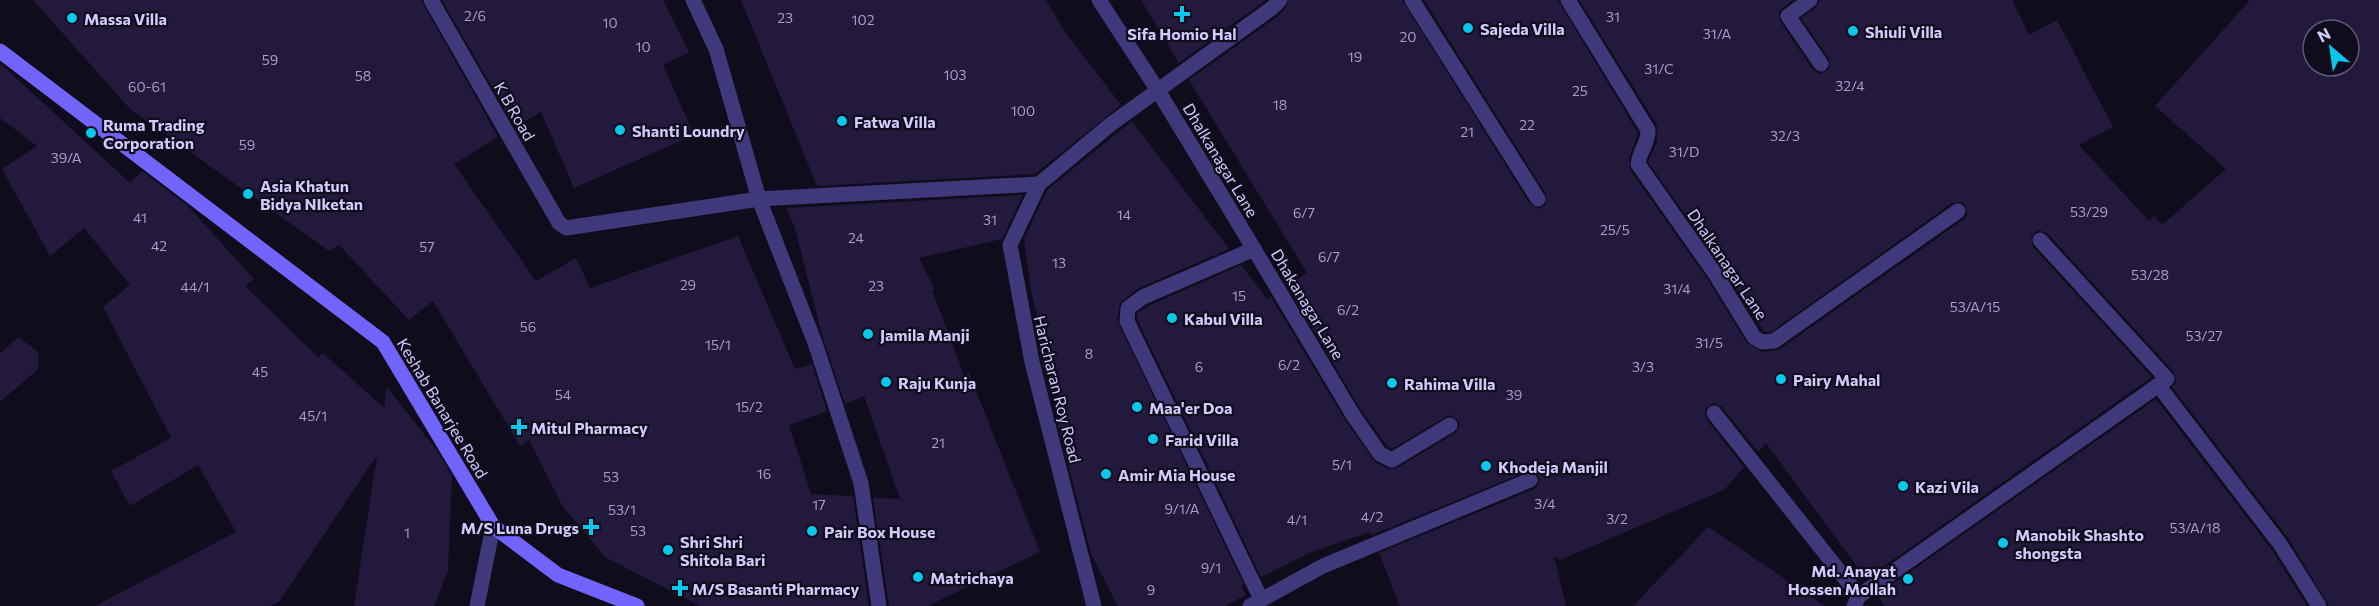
<svg xmlns="http://www.w3.org/2000/svg" width="2379" height="606" viewBox="0 0 2379 606" font-family="Commissioner,sans-serif">
	<style>
		.building { fill: #22193c; fill-rule: evenodd }
		.lines { fill: none; stroke-linecap: round; stroke-linejoin: round }
		.minor { stroke: #3f387a; stroke-width: 15 }
		.secondary { stroke: #7064fa; stroke-width: 15 }
		.poi-dot { fill: #08c7ea; stroke: #100c1c; stroke-width: 2 }
		.labels { text-anchor: middle; dominant-baseline: central; stroke-width: 4.5; stroke-linejoin: round; paint-order: stroke }
		.number-label { font-size: 14px; fill: #a69dcd }
		.poi-label { font-size: 16px; font-weight: bold; fill: #d2c9fd; stroke: #100c1c; text-anchor: start }
		.street-label { font-size: 16px; fill: #d2c9fd; stroke: #100c1c }
	</style>
	<rect width="100%" height="100%" fill="#100c1c"/>
	<g class="building">
		<path d="M33,0H421L498,137L454,164L536,281L576,258L590,288L738,236L795,369L812,364L827,411L789,425L811,494L853,496L869,606H700L605,557L563,507L529,440L520,446L433,301L409,320L339,245L329,251L131,110Z"/>
		<path d="M442,0H663L689,52L663,65L694,135L574,188L541,112L515,127Z"/>
		<path d="M741,0H1046L1066,33L1121,105L1035,174L817,186Z"/>
		<path d="M1141,0H1266L1179,63Z"/>
		<path d="M1289,0H1402L1530,204L1538,209L1546,204V194L1424,0H1558L1638,133L1629,158L1630,170L1708,280L1746,342L1763,352L1780,349L1964,219L1967,215L1966,206L1962,202L1952,203L1771,332H1764L1724,269L1648,162L1657,141V125L1579,0H1793L1779,11L1780,21L1813,70L1821,74L1829,69V59L1801,18L1816,7L1820,0H2012L2029,35L2057,20L2113,127L2079,145L2149,221L2154,216L2162,225L2226,169L2155,106L2250,0H2379V606H2329L2288,538L2172,387L2176,382L2174,372L2047,233L2038,230L2031,237L2033,247L2152,377L1866,579L1766,443L1758,452L1722,407L1713,403L1705,409L1706,419L1744,467L1724,490L1560,560L1554,556L1566,606H1400L1379,553L1534,489L1538,485L1539,477L1531,470L1372,535L1370,532L1314,551L1261,577L1137,319V313L1148,306L1241,265L1267,299L1271,297L1345,420L1375,462L1388,469L1397,468L1455,433L1460,425L1458,420L1449,415L1392,449L1387,446L1361,410L1287,286L1307,273L1189,80L1278,16L1287,6ZM2313,30H2349V66H2313Z"/>
		<path d="M0,63L130,183L142,171L188,206L254,279L245,286L318,357L323,353L384,408L387,387L438,452L452,476L448,571L434,606H354L377,455L279,602L270,606H95L236,532L198,465L130,506L111,471L171,438L103,307L130,285L84,228L50,256L2,169L37,146L0,118Z"/>
		<path d="M1132,121L1229,249L1137,289L1120,303L1117,320L1244,585L1241,586L1246,595L1225,606H1118L1091,554L1057,422L1065,420L1032,296L1024,239L1047,190Z"/>
		<path d="M1023,195L1002,239L919,258L935,290H932L964,375L969,373L1040,552L928,606H889L873,498L900,499L864,396L845,404L821,332L795,228L786,208Z"/>
		<path d="M19,337L38,352V369L0,402V353Z"/>
		<path d="M2156,399L2272,550L2307,606H1885L1877,595Z"/>
		<path d="M1708,527L1825,606H1633Z"/>
	</g>
	<g class="lines">
		<g class="minor">
			<path d="M431,0L559,223L566,228L759,199L1039,184"/>
			<path d="M693,0L716,49L759,199L815,343L861,483L879,606"/>
			<path d="M1099,0L1157,89L1254,249"/>
			<path d="M1412,0L1538,199"/>
			<path d="M1568,0L1648,130C1649,142 1639,152 1638,164L1716,275L1754,337L1762,342L1774,341L1958,211"/>
			<path d="M1810,0L1788,16L1821,64"/>
			<path d="M2158,385L2280,544L2319,606"/>
			<path d="M1714,413L1859,596"/>
			<path d="M1261,599L1127,321L1128,308L1143,297L1254,249L1353,415L1380,454L1392,460L1450,425"/>
			<path d="M477,606L493,526"/>
			<path d="M1094,606L1032,362L1010,245L1039,184L1111,124L1272,8L1280,0"/>
			<path d="M1250,606L1323,566L1530,480"/>
			<path d="M1854,606L1859,596L2167,379L2040,240"/>
		</g>
		<path class="secondary" d="M0,51L383,342L493,526L558,575L637,606"/>
	</g>
	<g class="poi-dot">
		<path d="M1179 5h6v6h6v6h-6v6h-6v-6h-6v-6h6z"/>
		<circle cx="72" cy="18" r="6"/>
		<circle cx="1468" cy="28" r="6"/>
		<circle cx="1853" cy="31" r="6"/>
		<circle cx="842" cy="121" r="6"/>
		<circle cx="620" cy="130" r="6"/>
		<circle cx="91" cy="133" r="6"/>
		<circle cx="248" cy="194" r="6"/>
		<circle cx="1172" cy="318" r="6"/>
		<circle cx="868" cy="334" r="6"/>
		<circle cx="1781" cy="379" r="6"/>
		<circle cx="886" cy="382" r="6"/>
		<circle cx="1392" cy="383" r="6"/>
		<circle cx="1137" cy="407" r="6"/>
		<path d="M516 418h6v6h6v6h-6v6h-6v-6h-6v-6h6z"/>
		<circle cx="1153" cy="439" r="6"/>
		<circle cx="1486" cy="466" r="6"/>
		<circle cx="1106" cy="474" r="6"/>
		<circle cx="1903" cy="486" r="6"/>
		<path d="M588 518h6v6h6v6h-6v6h-6v-6h-6v-6h6z"/>
		<circle cx="812" cy="531" r="6"/>
		<circle cx="2003" cy="543" r="6"/>
		<circle cx="668" cy="550" r="6"/>
		<circle cx="918" cy="577" r="6"/>
		<circle cx="1908" cy="579" r="6"/>
		<path d="M677 579h6v6h6v6h-6v6h-6v-6h-6v-6h6z"/>
	</g>
	<g class="labels">
		<g class="number-label">
			<text x="475" y="15">2/6</text>
			<text x="1613" y="16">31</text>
			<text x="785" y="17">23</text>
			<text x="863" y="19">102</text>
			<text x="610" y="22">10</text>
			<text x="1717" y="33">31/A</text>
			<text x="1408" y="36">20</text>
			<text x="643" y="46">10</text>
			<text x="1355" y="56">19</text>
			<text x="270" y="59">59</text>
			<text x="1659" y="68">31/C</text>
			<text x="955" y="74">103</text>
			<text x="363" y="75">58</text>
			<text x="1850" y="85">32/4</text>
			<text x="147" y="86">60-61</text>
			<text x="1580" y="90">25</text>
			<text x="1280" y="104">18</text>
			<text x="1023" y="110">100</text>
			<text x="1527" y="124">22</text>
			<text x="1467" y="131">21</text>
			<text x="1785" y="135">32/3</text>
			<text x="247" y="144">59</text>
			<text x="1684" y="151">31/D</text>
			<text x="66" y="157">39/A</text>
			<text x="2089" y="211">53/29</text>
			<text x="1304" y="212">6/7</text>
			<text x="1124" y="214">14</text>
			<text x="140" y="217">41</text>
			<text x="990" y="219">31</text>
			<text x="1615" y="229">25/5</text>
			<text x="856" y="237">24</text>
			<text x="159" y="245">42</text>
			<text x="427" y="246">57</text>
			<text x="1329" y="256">6/7</text>
			<text x="1059" y="262">13</text>
			<text x="2150" y="274">53/28</text>
			<text x="688" y="284">29</text>
			<text x="876" y="285">23</text>
			<text x="195" y="286">44/1</text>
			<text x="1677" y="288">31/4</text>
			<text x="1239" y="295">15</text>
			<text x="1975" y="306">53/A/15</text>
			<text x="1348" y="309">6/2</text>
			<text x="528" y="326">56</text>
			<text x="2204" y="335">53/27</text>
			<text x="1709" y="342">31/5</text>
			<text x="718" y="344">15/1</text>
			<text x="1089" y="353">8</text>
			<text x="1289" y="364">6/2</text>
			<text x="1199" y="366">6</text>
			<text x="1643" y="366">3/3</text>
			<text x="260" y="371">45</text>
			<text x="563" y="394">54</text>
			<text x="1514" y="394">39</text>
			<text x="749" y="406">15/2</text>
			<text x="313" y="415">45/1</text>
			<text x="938" y="442">21</text>
			<text x="1342" y="464">5/1</text>
			<text x="764" y="473">16</text>
			<text x="611" y="476">53</text>
			<text x="1545" y="503">3/4</text>
			<text x="819" y="504">17</text>
			<text x="1182" y="508">9/1/A</text>
			<text x="622" y="509">53/1</text>
			<text x="1372" y="516">4/2</text>
			<text x="1617" y="518">3/2</text>
			<text x="1297" y="519">4/1</text>
			<text x="2195" y="527">53/A/18</text>
			<text x="638" y="530">53</text>
			<text x="407" y="532">1</text>
			<text x="1211" y="567">9/1</text>
			<text x="1151" y="589">9</text>
		</g>
		<g class="poi-label">
			<text x="84" y="18">Massa Villa</text>
			<text x="1480" y="28">Sajeda Villa</text>
			<text x="1865" y="31">Shiuli Villa</text>
			<text x="1182" y="33" text-anchor="middle">Sifa Homio Hal</text>
			<text x="854" y="121">Fatwa Villa</text>
			<text x="103" y="124">Ruma Trading<tspan x="103" dy="18">Corporation</tspan></text>
			<text x="632" y="130">Shanti Loundry</text>
			<text x="260" y="185">Asia Khatun<tspan x="260" dy="18">Bidya NIketan</tspan></text>
			<text x="1184" y="318">Kabul Villa</text>
			<text x="880" y="334">Jamila Manji</text>
			<text x="1793" y="379">Pairy Mahal</text>
			<text x="898" y="382">Raju Kunja</text>
			<text x="1404" y="383">Rahima Villa</text>
			<text x="1149" y="407">Maa'er Doa</text>
			<text x="531" y="427">Mitul Pharmacy</text>
			<text x="1165" y="439">Farid Villa</text>
			<text x="1498" y="466">Khodeja Manjil</text>
			<text x="1118" y="474">Amir Mia House</text>
			<text x="1915" y="486">Kazi Vila</text>
			<text x="579" y="527" text-anchor="end">M/S Luna Drugs</text>
			<text x="824" y="531">Pair Box House</text>
			<text x="2015" y="534">Manobik Shashto<tspan x="2015" dy="18">shongsta</tspan></text>
			<text x="680" y="541">Shri Shri<tspan x="680" dy="18">Shitola Bari</tspan></text>
			<text x="1896" y="570" text-anchor="end">Md. Anayat<tspan x="1896" dy="18">Hossen Mollah</tspan></text>
			<text x="930" y="577">Matrichaya</text>
			<text x="692" y="588">M/S Basanti Pharmacy</text>
		</g>
		<g class="street-label">
			<text transform="translate(515 111) rotate(60)">K B Road</text>
			<text transform="translate(1221 160) rotate(59)">Dhalkanagar Lane</text>
			<text transform="translate(1728 264) rotate(56)">Dhalkanagar Lane</text>
			<text transform="translate(1308 304) rotate(59)">Dhakanagar Lane</text>
			<text transform="translate(1058 389) rotate(76)">Haricharan Roy Road</text>
			<text transform="translate(443 408) rotate(59)">Keshab Banarjee Road</text>
		</g>
	</g>
	<g transform="translate(2331 48) rotate(331)"><circle r="28" fill="#100c1c" stroke="#5e5876" stroke-width="1.5"/>
	<path d="M0-4.5L10 22L0 15L-10 22Z" fill="#08c7ea"/>
	<text y="-9" font-size="16" font-weight="bold" text-anchor="middle" fill="#d2c9fd">N</text>
	</g>
</svg>
